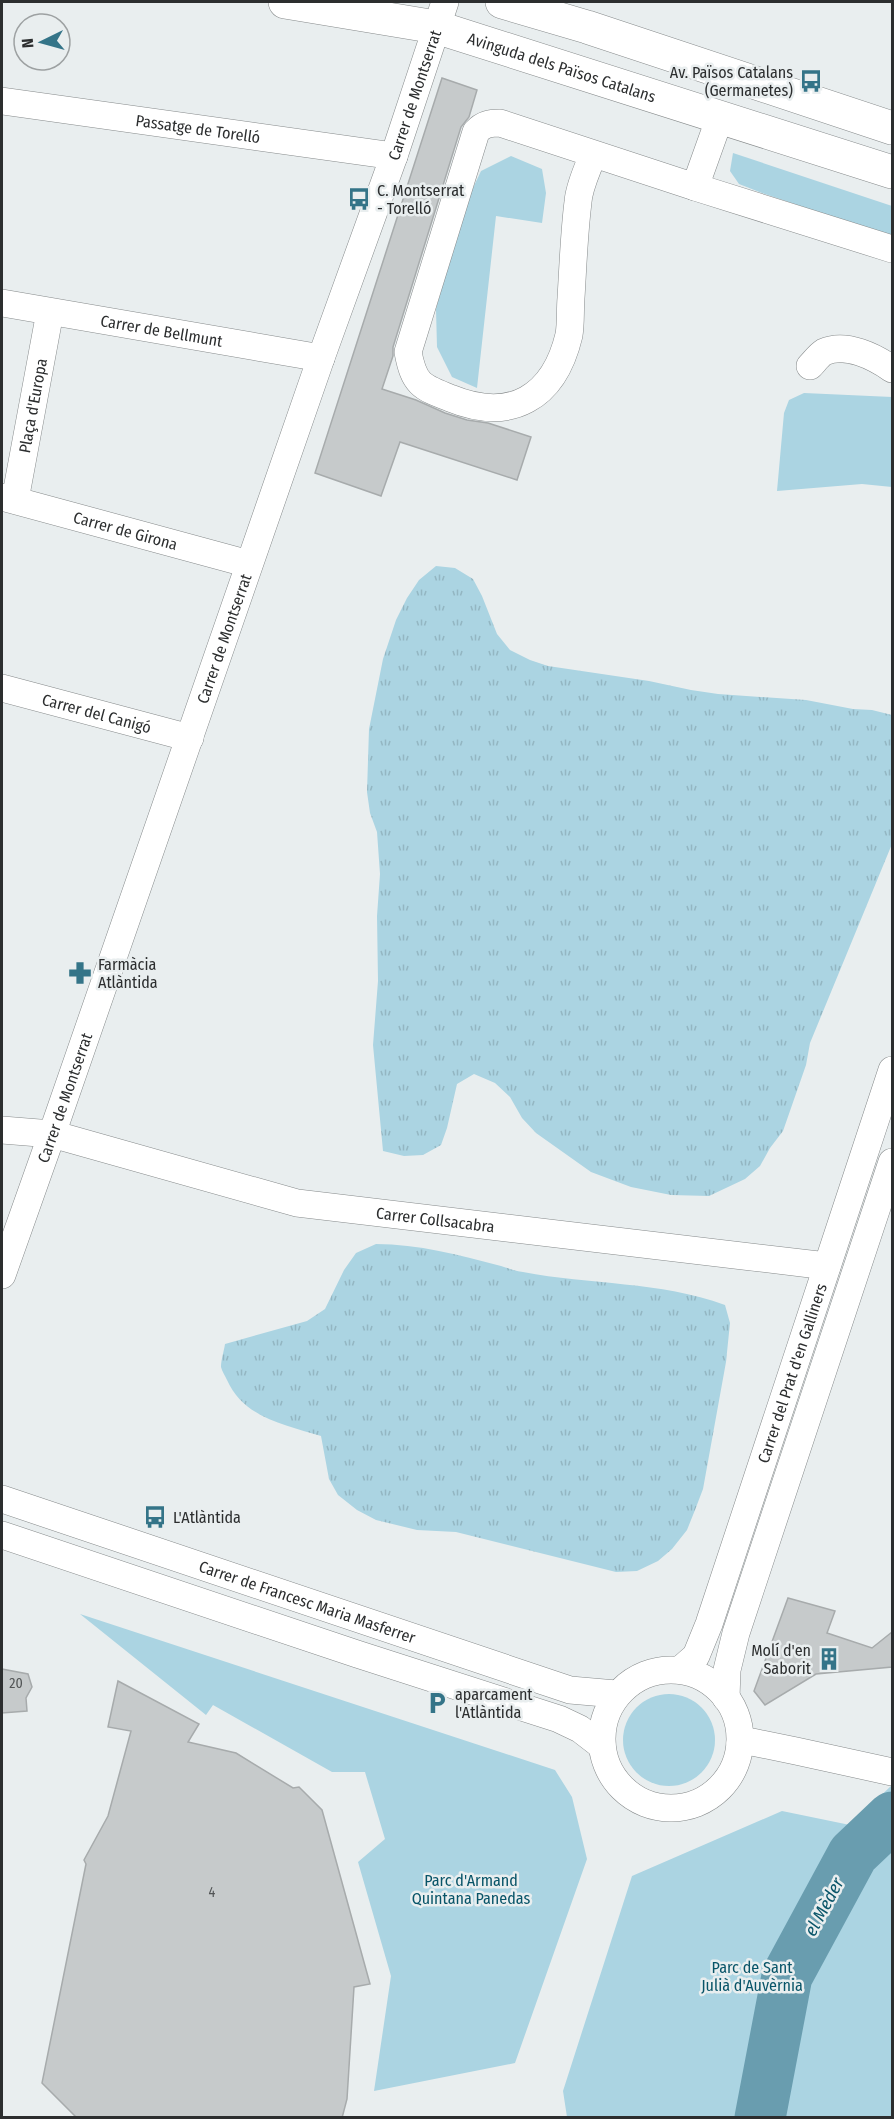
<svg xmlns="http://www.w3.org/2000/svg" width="894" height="2119" viewBox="0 0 894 2119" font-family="'Fira Sans Condensed',sans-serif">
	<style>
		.grass { fill: url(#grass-tufts) }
		.green { fill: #abd4e2 }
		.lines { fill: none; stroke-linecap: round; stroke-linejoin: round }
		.river { stroke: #699daf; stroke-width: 51 }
		.building { fill: #c6cacb; stroke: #a7abac; stroke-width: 1.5 }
		.minor-casing { stroke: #868a8b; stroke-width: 28 }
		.tertiary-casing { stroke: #868a8b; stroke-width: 34 }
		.minor { stroke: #fff; stroke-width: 27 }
		.tertiary { stroke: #fff; stroke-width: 33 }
		.labels { text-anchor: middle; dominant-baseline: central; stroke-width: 5; stroke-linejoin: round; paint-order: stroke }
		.number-label { font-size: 14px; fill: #525556 }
		.street-label { font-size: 16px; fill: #2c2e2f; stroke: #e9eeef }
		.poi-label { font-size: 16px; fill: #2c2e2f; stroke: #e9eeef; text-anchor: start }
		.park-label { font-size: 16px; fill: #085468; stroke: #e9eeef }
		.water-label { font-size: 18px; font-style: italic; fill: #0a5569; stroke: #e9eeef }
	</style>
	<defs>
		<pattern id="grass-tufts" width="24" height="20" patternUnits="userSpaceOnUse" patternTransform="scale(1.5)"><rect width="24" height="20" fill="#abd4e2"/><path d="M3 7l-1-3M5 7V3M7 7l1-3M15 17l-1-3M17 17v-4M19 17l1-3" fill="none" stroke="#93b6c2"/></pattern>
	</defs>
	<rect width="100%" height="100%" fill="#e9eeef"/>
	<g class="grass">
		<path d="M436,566L455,568L473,579L482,596L497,634L510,650L530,660L548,666L649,681L691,690L718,694L806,700L853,709L872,710L892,715V844L810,1043L806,1065L783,1131L770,1148L760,1166L745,1179L709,1196L671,1195L631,1187L591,1172L536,1133L522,1118L510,1097L495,1083L474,1074L457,1084L447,1128L441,1145L423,1155L404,1156L383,1151L373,1045L378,981L377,916L380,874L377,832L370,813L367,792L369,729L383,659L396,620L407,598L419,580Z"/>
		<path d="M376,1244C418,1244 460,1255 501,1266C508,1268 515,1271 523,1272C590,1285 660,1281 725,1305L730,1323L726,1362L703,1489L695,1510L687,1530L672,1549L658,1561L637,1571L616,1572L456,1532L417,1530L376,1520L357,1510L338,1495L329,1479L321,1436C285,1425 244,1418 227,1380C225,1376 222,1371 221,1367C221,1360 224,1351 225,1344L307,1321L325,1309L344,1270L356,1253Z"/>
	</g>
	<g class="green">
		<path d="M733,153L892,206V237L762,193L739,184L730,171Z"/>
		<path d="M511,156L542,169L546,193L542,223L496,216L477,388L452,377L437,347L436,309L464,207L481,171Z"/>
		<path d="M804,393L892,397V487L862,484L777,491L784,413L789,400Z"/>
		<path d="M80,1614L555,1770L572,1797L587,1859L515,2063L374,2091L391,1976L358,1862L385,1839L365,1772H332L213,1705L206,1715Z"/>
		<circle cx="669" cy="1740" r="46"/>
		<path d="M892,1785V2117H567L563,2091L632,1876L782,1811L850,1825Z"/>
	</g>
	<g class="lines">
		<path class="river" d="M760,2118L787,1976L853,1854L892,1817"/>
	</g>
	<g class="building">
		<path d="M442,78L477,90L469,117L461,127L393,347V356L382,389L416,400L445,413L467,420L488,423L531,437L517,480L400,442L381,496L315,473Z"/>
		<path d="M788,1598L835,1611L827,1633L872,1648L892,1632V1667L816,1674L765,1705L754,1691Z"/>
		<path d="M2,1669L28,1674L32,1687L26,1698L27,1711L2,1713Z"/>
		<path d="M118,1681L199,1724L188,1742L236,1753L293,1788L299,1787L322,1810L370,1984L354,1987L347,2099L342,2118H77L42,2083L86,1864L84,1860L108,1816L131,1731L108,1727Z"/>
	</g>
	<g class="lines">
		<g class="minor-casing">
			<g id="minor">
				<path id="s1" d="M2,101L394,156"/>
				<path d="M593,154C588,169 579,186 578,202C574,234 573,266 571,298C570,310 571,323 569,335C554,398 511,423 450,398C421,387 414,384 408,352L476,132C483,124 490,123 500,123L695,187L720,117"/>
				<path d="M695,187L892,249"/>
				<path id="s2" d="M2,303L321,358"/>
				<path d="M810,366C814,362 819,355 824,352C846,342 875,357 892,369"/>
				<path id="s3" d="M2,497L249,564"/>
				<path id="s4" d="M15,500L50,312"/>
				<path id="s5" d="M2,688L190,738"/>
				<path id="s6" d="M2,1130L52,1134L297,1203L827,1266"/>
				<path id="s7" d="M2,1275L52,1134L321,358L394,156L445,2"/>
				<path id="s8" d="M2,1499L570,1690L616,1694"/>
				<path d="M2,1535L357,1654L559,1719L580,1729L602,1746"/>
				<circle cx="671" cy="1739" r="69"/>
				<path id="s9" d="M680,1670L696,1656L709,1624L892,1070"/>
				<path d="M726,1698L727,1670L736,1633L892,1162"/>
				<path d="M740,1743L752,1742L796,1751L892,1772"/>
			</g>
		</g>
		<g class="tertiary-casing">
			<g id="tertiary">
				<path id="s10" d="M285,2L436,27L892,172"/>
				<path d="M502,2L587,27L892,128"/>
			</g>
		</g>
		<use href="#minor" class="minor"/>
		<use href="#tertiary" class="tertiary"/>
	</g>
	<defs>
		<g id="bus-bare" transform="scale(1.8)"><path d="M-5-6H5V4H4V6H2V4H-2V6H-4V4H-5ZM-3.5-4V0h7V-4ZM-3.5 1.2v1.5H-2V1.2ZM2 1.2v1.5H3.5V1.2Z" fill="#347488" stroke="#e9eeef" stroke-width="2.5" paint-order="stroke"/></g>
		<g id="pharmacy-bare" transform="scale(1.8)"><path d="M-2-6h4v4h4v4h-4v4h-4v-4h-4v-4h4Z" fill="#347488" stroke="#e9eeef" stroke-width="2.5" paint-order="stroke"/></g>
		<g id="building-bare" transform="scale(1.8)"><path d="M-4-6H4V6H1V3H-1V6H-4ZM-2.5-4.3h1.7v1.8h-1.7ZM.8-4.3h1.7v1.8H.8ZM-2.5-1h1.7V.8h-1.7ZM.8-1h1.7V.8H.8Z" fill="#347488" stroke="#e9eeef" stroke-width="2.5" paint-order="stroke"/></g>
		<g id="parking-bare" transform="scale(1.8)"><path d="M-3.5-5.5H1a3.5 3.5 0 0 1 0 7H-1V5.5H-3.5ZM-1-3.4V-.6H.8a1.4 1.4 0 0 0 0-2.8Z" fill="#347488" stroke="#e9eeef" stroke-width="2.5" paint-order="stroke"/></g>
	</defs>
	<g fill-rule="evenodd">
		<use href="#bus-bare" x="811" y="81"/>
		<use href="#bus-bare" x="359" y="199"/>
		<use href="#pharmacy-bare" x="80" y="973"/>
		<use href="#bus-bare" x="155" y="1517"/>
		<use href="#building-bare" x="829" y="1659"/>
		<use href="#parking-bare" x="437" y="1703"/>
	</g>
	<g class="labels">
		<g class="number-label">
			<text x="16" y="1683">20</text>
			<text x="212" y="1892">4</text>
		</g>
		<g class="street-label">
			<text stroke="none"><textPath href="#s10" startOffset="285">Avinguda dels Països Catalans</textPath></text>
			<text stroke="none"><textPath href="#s7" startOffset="1250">Carrer de Montserrat</textPath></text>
			<text stroke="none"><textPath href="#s1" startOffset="198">Passatge de Torelló</textPath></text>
			<text stroke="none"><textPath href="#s2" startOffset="162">Carrer de Bellmunt</textPath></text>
			<text stroke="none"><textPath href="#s4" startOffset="96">Plaça d'Europa</textPath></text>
			<text stroke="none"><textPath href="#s3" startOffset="128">Carrer de Girona</textPath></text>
			<text stroke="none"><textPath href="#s7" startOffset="674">Carrer de Montserrat</textPath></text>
			<text stroke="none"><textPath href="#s5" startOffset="98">Carrer del Canigó</textPath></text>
			<text stroke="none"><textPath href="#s7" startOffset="188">Carrer de Montserrat</textPath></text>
			<text stroke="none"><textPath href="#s6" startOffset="444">Carrer Collsacabra</textPath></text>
			<text stroke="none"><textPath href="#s9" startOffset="320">Carrer del Prat d'en Galliners</textPath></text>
			<text stroke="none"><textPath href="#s8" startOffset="322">Carrer de Francesc Maria Masferrer</textPath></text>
		</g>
		<g class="poi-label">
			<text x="793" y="72" text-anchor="end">Av. Països Catalans<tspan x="793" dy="18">(Germanetes)</tspan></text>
			<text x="377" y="190">C. Montserrat<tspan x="377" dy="18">- Torelló</tspan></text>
			<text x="98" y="964">Farmàcia<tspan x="98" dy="18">Atlàntida</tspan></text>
			<text x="173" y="1517">L'Atlàntida</text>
			<text x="811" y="1650" text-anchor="end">Molí d'en<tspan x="811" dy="18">Saborit</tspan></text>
			<text x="455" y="1694">aparcament<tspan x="455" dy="18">l'Atlàntida</tspan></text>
		</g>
		<g class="park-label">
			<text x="471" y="1880">Parc d'Armand<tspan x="471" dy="18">Quintana Panedas</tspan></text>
			<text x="752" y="1967">Parc de Sant<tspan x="752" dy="18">Julià d'Auvèrnia</tspan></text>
		</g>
		<g class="water-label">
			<text transform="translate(824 1907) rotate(-62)">el Mèder</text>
		</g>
	</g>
	<rect width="894" height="2119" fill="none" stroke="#2c2e2f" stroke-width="6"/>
	<g transform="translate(42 42) rotate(265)"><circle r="28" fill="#e9eeef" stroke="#9da1a2" stroke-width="1.5"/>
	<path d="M0-4.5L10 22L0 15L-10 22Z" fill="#347488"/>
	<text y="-9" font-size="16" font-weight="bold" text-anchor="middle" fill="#2c2e2f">N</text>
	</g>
</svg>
